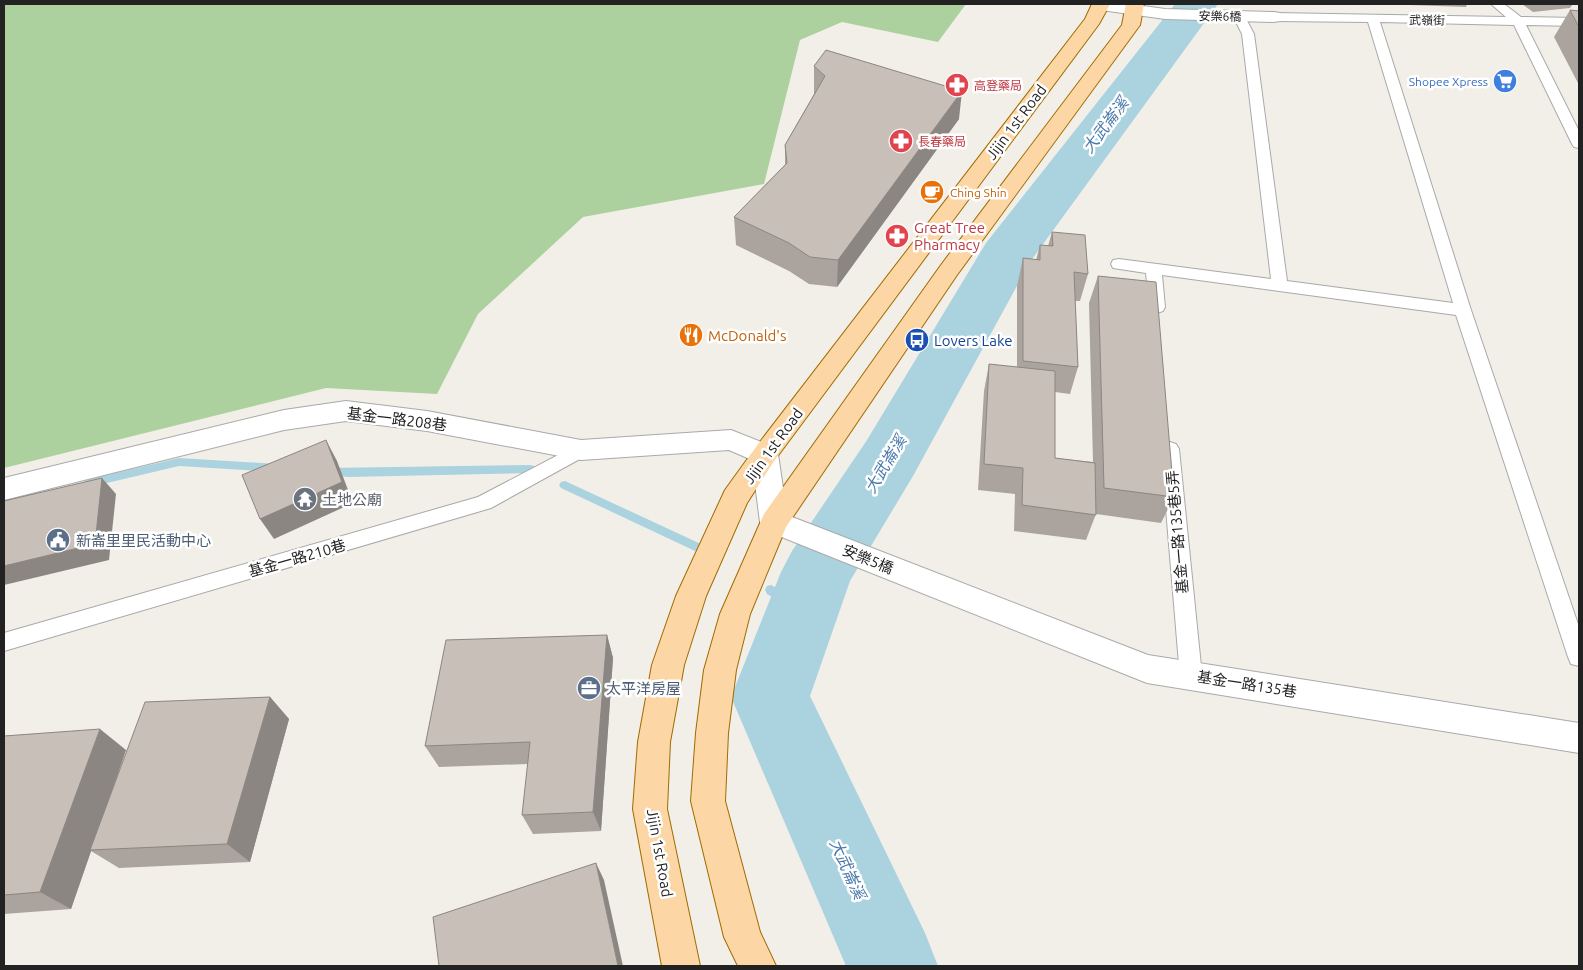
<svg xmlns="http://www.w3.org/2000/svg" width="1583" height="970" viewBox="0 0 1583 970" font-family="Ubuntu,'Noto Sans TC',sans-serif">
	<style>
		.forest { fill: #add19e }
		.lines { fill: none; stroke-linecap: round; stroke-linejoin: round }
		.stream { fill: #aad3df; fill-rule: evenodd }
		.river { fill: #aad3df; fill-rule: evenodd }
		.service-casing { stroke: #a9a9a9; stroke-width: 2 }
		.minor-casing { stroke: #a9a9a9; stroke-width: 2 }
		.primary-casing { stroke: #a06b00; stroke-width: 2 }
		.service { fill: #fff; fill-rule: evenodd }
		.minor { fill: #fff; fill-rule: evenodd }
		.primary { fill: #fcd6a4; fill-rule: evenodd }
		.wall { fill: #aba49e }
		.shaded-wall { fill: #8b8681 }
		.building { fill: #c7bfb8; stroke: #8b8681 }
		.labels { text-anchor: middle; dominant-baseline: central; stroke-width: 5; stroke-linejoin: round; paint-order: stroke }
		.far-street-label { font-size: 12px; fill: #222; stroke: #fff }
		.far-shop-label { font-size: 12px; fill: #366cbe; stroke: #fff; text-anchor: end }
		.far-health-label { font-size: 12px; fill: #be3a42; stroke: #fff; text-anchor: start }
		.far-food-label { font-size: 12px; fill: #c56008; stroke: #fff; text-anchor: start }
		.street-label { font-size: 15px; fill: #222; stroke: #fff }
		.health-label { font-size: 15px; fill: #be3a42; stroke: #fff; text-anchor: start }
		.food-label { font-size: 15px; fill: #c56008; stroke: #fff; text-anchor: start }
		.transit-label { font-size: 15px; fill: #164399; stroke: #fff; text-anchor: start }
		.worship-label { font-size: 15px; fill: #5b616d; stroke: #fff; text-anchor: start }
		.service-label { font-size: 15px; fill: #4e5e75; stroke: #fff; text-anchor: start }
		.water-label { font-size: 16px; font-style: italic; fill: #4a7aab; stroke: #fff }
	</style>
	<rect width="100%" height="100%" fill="#f2efe9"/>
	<path class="forest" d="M4,4H966L938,42L842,22L800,40L764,184L583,217L478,314L437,394L326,388L4,468Z"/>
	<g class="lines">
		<g class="stream">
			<path d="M179,458L277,464L281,465L283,468L281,471L277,472L179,466L90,487L86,486L84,483L86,480L90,479Z"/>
			<path d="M530,465L534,466L536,469L534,472L530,473L349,477L324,475L322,472L324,469L328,468Z"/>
			<path d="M565,481L701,544L703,547L701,550L697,552L693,550L561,488L559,485L561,482Z"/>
			<path d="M771,585L807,605L809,609L807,613L803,614L799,613L767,594L765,590L767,586Z"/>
		</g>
		<path class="river" d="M1175,4H1218L1030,262L913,476L850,581L810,696L925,933L938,966H846L731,697L781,572L792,551L867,440L986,243Z"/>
		<g class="service-casing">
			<g id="service">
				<path d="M1491,4H1504L1521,17L1579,18V26L1526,25L1579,131V148L1574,147L1572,144L1514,25L1380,22L1471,310L1579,627V666L1571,664L1568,657L1456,315L1162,275L1165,307L1163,311L1157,313L1151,311L1149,307L1146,273L1113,268L1111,264L1113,260L1119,259L1271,279L1242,34L1233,16L1239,12L1243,13L1254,34L1287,281L1453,303L1368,22L1274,21L1268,17L1274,13L1506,17Z"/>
				<path d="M1170,442L1176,444L1179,449L1202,676L1199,683L1191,686L1183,683L1180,676L1161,449L1164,444Z"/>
				<path d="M581,443L587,445L590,450L587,455L491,508L4,651V633L478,497Z"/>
			</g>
		</g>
		<g class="minor-casing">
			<g id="minor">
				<path d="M1093,4H1129L1165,9L1274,12L1280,13L1283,17L1280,21L1274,22L1165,19L1101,10L1095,9Z"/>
				<path d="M346,401L427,411L581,440L731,430L774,447L778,454L787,515L1148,655L1579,723V753L1147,683L764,530L760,522L752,460L729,450L581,460L427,431L346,421L284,430L4,500V478L284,410Z"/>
			</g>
		</g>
		<g class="primary-casing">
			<g id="primary">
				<path d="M1092,4H1110L1099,24L774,461L747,503L706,596L684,665L670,742L667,809L700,966H662L633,809L638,742L652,665L676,596L725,490L756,447L1085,19Z"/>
				<path d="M1126,4H1144L1140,25L957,275L786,527L750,614L736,670L728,733L725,801L760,932L776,966H738L724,937L691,801L696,733L704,670L720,614L764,514L941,265L1122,25Z"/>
			</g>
		</g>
		<use href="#service" class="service"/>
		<use href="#minor" class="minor"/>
		<use href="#primary" class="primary"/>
	</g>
	<g class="wall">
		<path d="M1382,4H1467L1466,7Z"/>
		<path d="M1522,4H1573L1570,8L1533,12Z"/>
		<path d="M1570,10L1579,11V85L1554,37Z"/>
		<path d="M814,66L959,119L837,287L809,284L789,271L736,245L734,217L785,165V145L814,94Z"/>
		<path d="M1052,232L1088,274L1080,301H1075L1078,367L1070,394L1055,392V458L1093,462L1089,303L1098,276L1174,497L1161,523L1096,514L1086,540L1014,531L1015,494L978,490L984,391L989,364L1017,367V286L1023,258L1036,260L1040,245L1048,246Z"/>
		<path d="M607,635L613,658L601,831L533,834L522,815L528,764L439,767L425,746Z"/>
		<path d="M270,697L289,719L250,862L119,868L91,851L71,909L4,914V736L126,750L105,812Z"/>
	</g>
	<g class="shaded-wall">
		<path d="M962,91L959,119L837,287L838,260Z"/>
		<path d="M326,440L337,461L353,503L274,539L260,519Z"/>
		<path d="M102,478L116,494L109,560L4,585V566Z"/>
		<path d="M607,635L613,658L601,831L593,812Z"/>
		<path d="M270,697L289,719L250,862L227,844Z"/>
		<path d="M100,729L126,750L71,909L40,892Z"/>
		<path d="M596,863L604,880L623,966H618Z"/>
	</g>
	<g class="building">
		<path d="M1570,10L1579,11V27Z"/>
		<path d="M826,50L962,91L838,260L810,257L789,243L734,217L787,163L785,145L825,76L814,66Z"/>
		<path d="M1052,232L1085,235L1088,274L1074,272L1078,367L1023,361V258L1040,260V245L1053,246Z"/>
		<path d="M1098,276L1156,282L1174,497L1104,488Z"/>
		<path d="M989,364L1055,371V458L1095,463L1096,515L1022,505L1023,468L984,464Z"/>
		<path d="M326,440L342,482L260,519L242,475Z"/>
		<path d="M102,478L95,544L4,566V501Z"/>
		<path d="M607,635L593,812L522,815L530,742L425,746L446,640Z"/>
		<path d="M270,697L227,844L90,850L145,702Z"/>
		<path d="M100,729L40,892L4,895V736Z"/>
		<path d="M596,863L618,966H439L433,917Z"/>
	</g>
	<defs>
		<g id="supermarket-disc" transform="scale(1.25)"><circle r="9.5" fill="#3f7fe0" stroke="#fff"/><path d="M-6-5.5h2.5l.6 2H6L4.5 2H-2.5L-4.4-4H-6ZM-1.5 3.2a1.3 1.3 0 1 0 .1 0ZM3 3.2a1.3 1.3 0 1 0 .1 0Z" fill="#fff"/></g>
		<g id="pharmacy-disc" transform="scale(1.25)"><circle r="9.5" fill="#e0444e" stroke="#fff"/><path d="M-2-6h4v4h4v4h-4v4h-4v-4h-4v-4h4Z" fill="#fff"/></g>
		<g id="cafe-disc" transform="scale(1.25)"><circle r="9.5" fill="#e8710a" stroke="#fff"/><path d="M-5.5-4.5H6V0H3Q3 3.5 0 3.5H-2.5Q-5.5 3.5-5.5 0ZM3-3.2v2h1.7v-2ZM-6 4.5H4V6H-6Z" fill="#fff"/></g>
		<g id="restaurant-disc" transform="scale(1.25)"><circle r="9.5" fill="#e8710a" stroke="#fff"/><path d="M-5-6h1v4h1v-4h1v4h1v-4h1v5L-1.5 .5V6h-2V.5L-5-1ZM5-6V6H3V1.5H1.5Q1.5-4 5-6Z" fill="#fff"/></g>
		<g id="bus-disc" transform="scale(1.25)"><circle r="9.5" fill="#1a4fb4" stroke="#fff"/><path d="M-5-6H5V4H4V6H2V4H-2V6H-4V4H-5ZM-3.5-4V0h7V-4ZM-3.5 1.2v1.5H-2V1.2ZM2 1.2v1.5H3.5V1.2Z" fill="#fff"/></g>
		<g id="temple-disc" transform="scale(1.25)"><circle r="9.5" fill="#6b7280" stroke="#fff"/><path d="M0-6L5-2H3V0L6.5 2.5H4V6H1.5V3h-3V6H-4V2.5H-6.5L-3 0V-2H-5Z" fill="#fff"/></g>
		<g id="civic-disc" transform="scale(1.25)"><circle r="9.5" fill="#5c6f8a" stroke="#fff"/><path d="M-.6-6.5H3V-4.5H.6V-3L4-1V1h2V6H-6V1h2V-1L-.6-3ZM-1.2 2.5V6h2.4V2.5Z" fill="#fff"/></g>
		<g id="office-disc" transform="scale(1.25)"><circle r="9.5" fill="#5c6f8a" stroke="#fff"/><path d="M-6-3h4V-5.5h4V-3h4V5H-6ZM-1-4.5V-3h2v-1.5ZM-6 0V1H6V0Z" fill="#fff"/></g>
	</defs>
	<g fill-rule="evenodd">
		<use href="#supermarket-disc" x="1505" y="81"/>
		<use href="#pharmacy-disc" x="957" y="85"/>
		<use href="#pharmacy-disc" x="901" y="141"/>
		<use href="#cafe-disc" x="932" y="192"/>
		<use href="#pharmacy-disc" x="897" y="236"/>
		<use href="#restaurant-disc" x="691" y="335"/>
		<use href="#bus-disc" x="917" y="340"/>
		<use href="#temple-disc" x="305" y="499"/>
		<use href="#civic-disc" x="58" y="540"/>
		<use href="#office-disc" x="589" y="688"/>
	</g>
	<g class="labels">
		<g class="far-street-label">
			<text transform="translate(1220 16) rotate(1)">安樂6橋</text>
			<text transform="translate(1427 20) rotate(1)">武嶺街</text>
		</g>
		<g class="far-shop-label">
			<text x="1488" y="81">Shopee Xpress</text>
		</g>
		<g class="far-health-label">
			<text x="974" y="85">高登藥局</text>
			<text x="918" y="141">長春藥局</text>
		</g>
		<g class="far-food-label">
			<text x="950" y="192">Ching Shin</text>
		</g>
		<g class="street-label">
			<text transform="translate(1016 122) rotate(-53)">Jijin 1st Road</text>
			<text transform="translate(397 419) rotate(7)">基金一路208巷</text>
			<text transform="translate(773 446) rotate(-54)">Jijin 1st Road</text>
			<text transform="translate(1177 532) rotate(-95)">基金一路135巷5弄</text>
			<text transform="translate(297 558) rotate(-16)">基金一路210巷</text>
			<text transform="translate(868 559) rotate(22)">安樂5橋</text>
			<text transform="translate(1247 684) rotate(9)">基金一路135巷</text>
			<text transform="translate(660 853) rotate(80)">Jijin 1st Road</text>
		</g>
		<g class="health-label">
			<text x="914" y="227">Great Tree<tspan x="914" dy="17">Pharmacy</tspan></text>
		</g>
		<g class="food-label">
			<text x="708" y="335">McDonald's</text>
		</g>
		<g class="transit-label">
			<text x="934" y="340">Lovers Lake</text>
		</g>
		<g class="worship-label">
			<text x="322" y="499">土地公廟</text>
		</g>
		<g class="service-label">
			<text x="76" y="540">新崙里里民活動中心</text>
			<text x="606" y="688">太平洋房屋</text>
		</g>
		<g class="water-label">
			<text transform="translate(1105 125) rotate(-53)">大武崙溪</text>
			<text transform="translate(885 464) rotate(-59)">大武崙溪</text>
			<text transform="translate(848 869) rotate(66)">大武崙溪</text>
		</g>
	</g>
	<rect width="1583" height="970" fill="none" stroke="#222222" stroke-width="10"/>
</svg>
